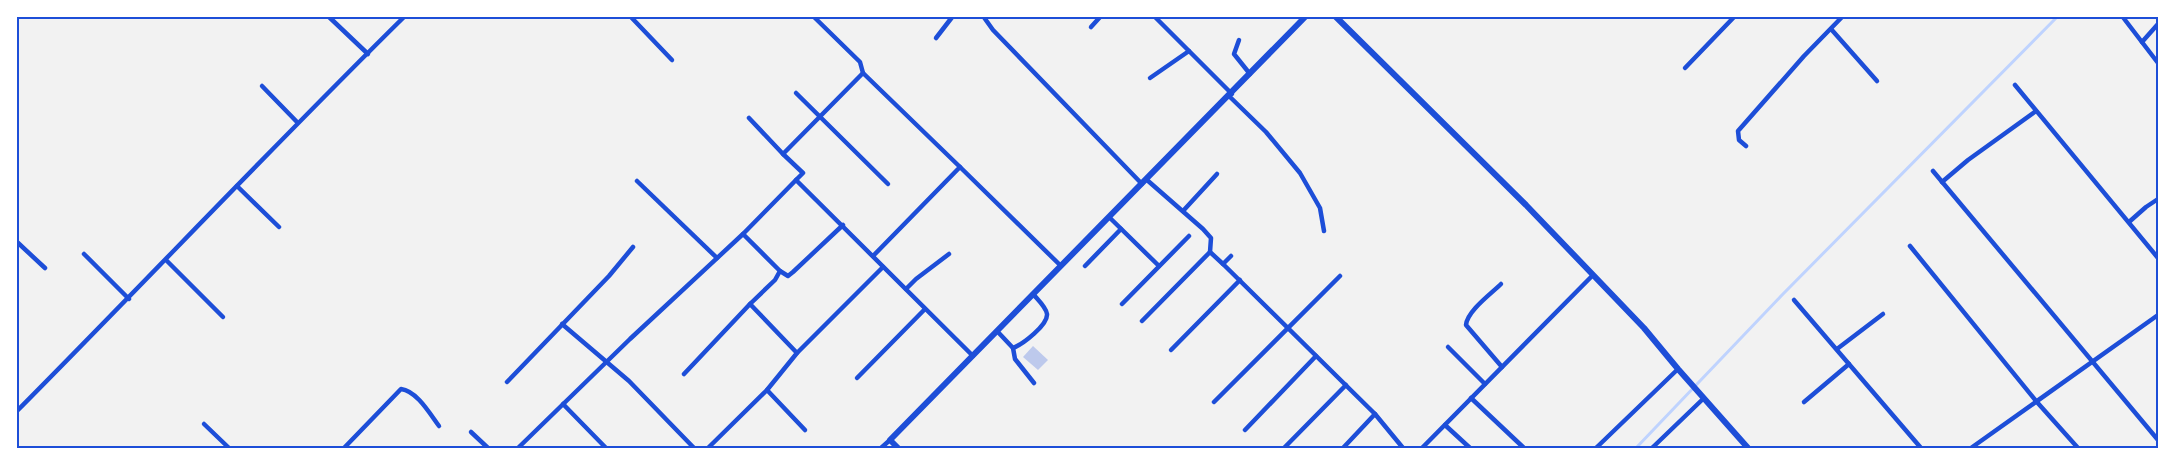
<svg xmlns="http://www.w3.org/2000/svg" width="2175" height="465" viewBox="0 0 2175 465" font-family="Karla,sans-serif">
	<style>
		.lines { fill: none; stroke-linecap: round; stroke-linejoin: round }
		.stream { stroke: #bfd3fe; stroke-width: 3 }
		.building { fill: #bdc9ec }
		.minor { stroke: #1d4ed8; stroke-width: 4.5 }
		.tertiary { stroke: #1d4ed8; stroke-width: 6 }
		.neatline { fill: none; stroke: #1d4ed8; stroke-width: 2 }
	</style>
	<rect width="100%" height="100%" fill="#f2f2f2"/>
	<g class="lines">
		<path class="stream" d="M1636,448L1783,294L2058,16"/>
	</g>
	<path class="building" d="M1033,346L1048,360L1038,370L1023,357Z"/>
	<g class="lines">
		<g class="minor">
			<path d="M328,16L368,54"/>
			<path d="M630,16L672,60"/>
			<path d="M813,16L860,62L863,73"/>
			<path d="M983,16L993,30L1142,184"/>
			<path d="M1154,16L1232,94"/>
			<path d="M2122,16L2158,63"/>
			<path d="M1091,27L1101,16"/>
			<path d="M1831,29L1877,81"/>
			<path d="M936,38L953,16"/>
			<path d="M1239,40L1234,54L1250,74"/>
			<path d="M2142,42L2158,24"/>
			<path d="M1685,68L1735,16"/>
			<path d="M1150,78L1189,51"/>
			<path d="M2015,85L2158,258"/>
			<path d="M262,86L297,122"/>
			<path d="M796,93L888,184"/>
			<path d="M1229,96L1266,132L1300,173L1320,208L1324,231"/>
			<path d="M749,118L783,154"/>
			<path d="M1746,146L1739,140L1738,131L1804,56L1843,16"/>
			<path d="M960,167L1061,266"/>
			<path d="M1933,171L2158,440"/>
			<path d="M1147,180L1203,229L1211,238L1210,252L1223,264"/>
			<path d="M637,181L717,258"/>
			<path d="M1942,182L1968,160L2036,111"/>
			<path d="M237,186L279,227"/>
			<path d="M1183,211L1217,174"/>
			<path d="M1109,217L1159,266"/>
			<path d="M2129,222L2146,207L2158,199"/>
			<path d="M16,241L45,268"/>
			<path d="M1910,246L2036,401L2078,448"/>
			<path d="M84,254L129,299"/>
			<path d="M873,256L960,167L863,73L783,154L803,173L796,180L973,356"/>
			<path d="M1231,256L1223,264L1375,414L1403,448"/>
			<path d="M166,260L223,317"/>
			<path d="M1085,266L1121,229"/>
			<path d="M780,271L788,276L793,272L843,225"/>
			<path d="M1501,284C1492,293 1467,311 1466,325L1502,367"/>
			<path d="M906,289L916,279L949,254"/>
			<path d="M1794,300L1921,448"/>
			<path d="M750,304L797,353"/>
			<path d="M1122,304L1189,236"/>
			<path d="M1142,321L1210,252"/>
			<path d="M562,324L629,381L694,448"/>
			<path d="M997,331L1013,348L1015,359L1034,383"/>
			<path d="M1448,347L1485,384"/>
			<path d="M1013,348C1023,344 1048,325 1047,314C1046,307 1037,299 1033,294"/>
			<path d="M1837,349L1883,314"/>
			<path d="M1171,350L1240,280"/>
			<path d="M684,374L750,304L775,280L780,271L743,234"/>
			<path d="M857,378L925,309"/>
			<path d="M507,382L609,276L633,247"/>
			<path d="M1471,398L1524,448"/>
			<path d="M1214,402L1340,276"/>
			<path d="M1804,402L1849,364"/>
			<path d="M563,404L606,448"/>
			<path d="M16,412C146,281 273,146 405,16"/>
			<path d="M204,424L229,448"/>
			<path d="M1445,425L1470,448"/>
			<path d="M805,430L767,390L797,353L883,267"/>
			<path d="M1245,430L1316,356"/>
			<path d="M471,432L488,448"/>
			<path d="M344,448L401,389C417,391 430,414 439,426"/>
			<path d="M518,448L630,339L743,234L796,180"/>
			<path d="M708,448L767,390"/>
			<path d="M881,448L890,440"/>
			<path d="M1284,448L1346,385"/>
			<path d="M1343,448L1375,414"/>
			<path d="M1422,448L1592,276"/>
			<path d="M1596,448L1678,369"/>
			<path d="M1652,448L1704,398"/>
			<path d="M1971,448L2158,315"/>
		</g>
		<g class="tertiary">
			<path d="M1335,16L1526,205L1644,328L1678,369L1748,448"/>
			<path d="M898,448L890,440L1306,16"/>
		</g>
	</g>
	<rect width="2175" height="465" fill="none" stroke="#ffffff" stroke-width="36"/>
	<rect x="18" y="18" width="2139" height="429" class="neatline"/>
</svg>
